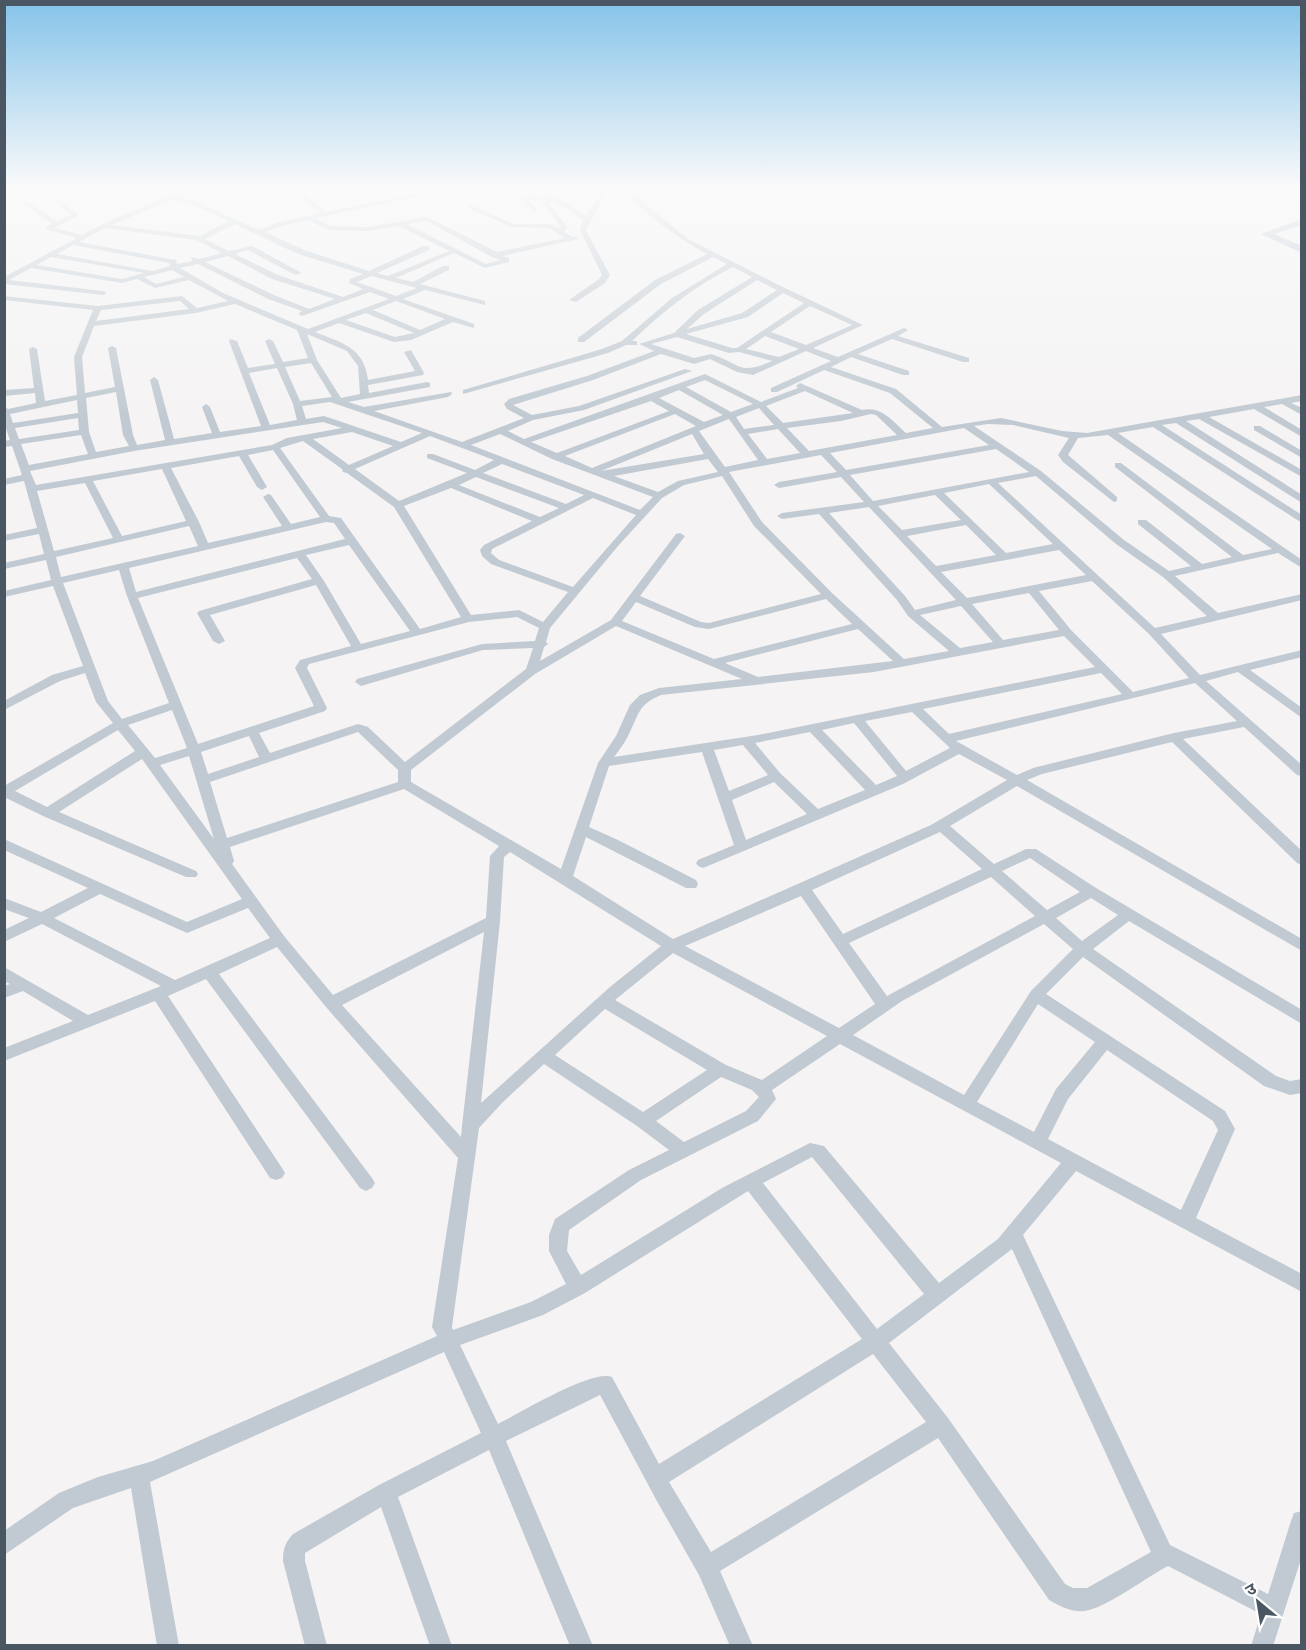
<svg xmlns="http://www.w3.org/2000/svg" width="1306" height="1650" viewBox="0 0 1306 1650" font-family="Mulish,'Noto Sans Devanagari',sans-serif">
	<style>
		.lines { fill: none; stroke-linecap: round; stroke-linejoin: round }
		.minor { fill: #c1cad2; fill-rule: evenodd }
		.major { fill: #b3c2d1; fill-rule: evenodd }
	</style>
	<rect width="100%" height="100%" fill="#f5f3f3"/>
	<g class="lines">
		<g class="minor">
			<path d="M192,186H202L178,197L192,200L259,230L277,223L320,213L287,186H295L326,212L452,186H467L315,218L330,226L368,227L427,217L497,252L565,238L549,228L511,227L468,208V206H472L514,224H550L559,228L561,227L541,201L544,199H529L537,210L534,212L522,199V197C548,192 566,200 586,216L598,199L603,186H609L586,230L610,275L605,283L576,302L569,300L599,279L602,275L580,230L583,220L554,201L548,202L568,228L564,231L572,237H578V239L503,256L509,258V262L485,268L454,253L396,278L413,282L443,266H449V270L420,284L485,301V305L425,290L403,299L474,324V328L453,322L411,340L394,342L339,323L315,332C342,343 364,347 368,380L415,371L404,352L411,350L424,373L423,375L368,385L369,393L427,382L430,383V387L348,402L364,407L451,392L452,394L448,397L374,411L462,442L524,418L507,409L504,404L509,399L587,376L654,351L639,344L674,333L698,310L752,277L733,267C695,286 663,311 632,341H637V345H626L608,353L463,394V390L602,349L622,341L672,298L727,264L713,257L661,284L584,342H578V338L655,280L707,254C674,237 642,210 616,186H624L633,194L651,186H659L649,193L637,197L688,239L785,288L863,325L813,348L838,357L904,328L908,330L898,336L969,358V362H963L892,339L858,354L909,371V375H903L851,357L831,367L896,389L942,427L1001,418L1062,431L1087,433L1302,395V401L1291,403L1302,408V415L1282,404L1264,407L1302,430V437L1254,409L1209,417L1302,470V477L1199,419L1186,421L1302,495V503L1176,423L1162,425L1302,515V523L1153,427L1118,433L1302,560V568L1278,553L1175,576L1218,613L1302,594V600L1161,634L1200,675L1302,650V657L1250,670L1302,708V718L1238,672L1206,681L1302,765V776L1297,775L1244,727L1183,739L1302,851V865L1297,863L1172,742L1042,774L1027,780L1302,939V951L1017,786L950,826L994,864L1026,849H1036L1096,888L1302,1010V1024L1129,921L1093,949L1276,1076L1290,1081L1302,1079V1093L1290,1095L1264,1086L1083,957L1046,994L1225,1111L1235,1129L1196,1218L1302,1274V1292L1076,1171L1023,1235L1170,1545L1268,1594L1291,1521L1294,1513L1302,1511V1556L1273,1646H1251L1261,1614L1168,1566C1147,1577 1110,1605 1089,1610C1075,1614 1061,1607 1049,1600L938,1438L720,1571L753,1646H730L699,1575L658,1503L600,1395L506,1441L593,1646H570L489,1450L398,1497L452,1646H430L381,1507L305,1553V1561L327,1646H305L283,1561C283,1549 285,1543 293,1534L379,1485L481,1433L444,1352L150,1482L179,1646H157L131,1488L73,1508L4,1555V1531L59,1493L98,1477L153,1461L437,1336L432,1327L458,1158L326,1007L277,947L219,974L372,1178L375,1183L372,1188L366,1191L360,1188L206,979L168,996L282,1168L285,1173L282,1178L276,1180L270,1178L155,1001L4,1061V1048L73,1021L23,991L4,998V986L10,984L4,981V967L88,1015L161,986L42,924L4,942V930L29,918L4,909V898L41,912L88,888L4,850V839L187,922L242,899L142,759L59,812L196,871L198,874L196,877H186L43,816L4,797V786L113,723L96,702L85,673L60,681L4,710V701L52,675L83,666L53,586L4,597V591L51,580L46,560L4,569V563L44,554L39,534L4,541V535L37,528L24,481L4,485V479L22,475L12,446L4,447V441L10,440L4,423V406L8,409L36,403L35,393L4,396V390L34,388L29,349L33,347L37,349L45,401L77,395L74,357L93,310L4,300V296L98,306L182,296L197,308L228,301L189,280L155,288L137,279L122,283L31,268L9,280L103,291L107,293L103,295L4,284V277L77,238L46,229V227L52,224L21,202L26,201L57,221L71,215L48,195L53,194L79,215L54,228L82,235L109,221ZM171,200L188,203L229,221L200,236L111,225ZM308,220L329,230L368,231L399,226L449,251L388,276L377,273L429,250V246H423L369,271L304,250L265,232L281,226ZM426,221L492,257L500,260L486,264L407,224ZM235,224L298,254L363,274L350,279L349,283L363,289L343,297L278,275L235,254L248,250L295,275L302,273L252,246L229,251L205,239ZM105,228L196,240L222,253L199,259L191,257L192,261L177,264L176,260L170,259L79,242ZM73,245L169,263L170,266L153,271L57,254ZM228,256L272,279L335,299L309,309L274,295L205,262ZM51,257L144,273L122,279L37,265ZM198,264L268,299L302,311L298,314L302,316L370,292L389,299L308,329L223,293L180,268ZM172,270L184,277L156,284L144,277ZM371,276L417,288L396,296L357,282ZM757,280L777,290L742,313L687,329L704,314ZM783,293L804,303L737,348H732L686,334L748,317ZM180,301L189,309L96,321L101,310ZM396,301L445,319L420,330L373,310ZM235,304L297,330L308,358L283,362L273,341L269,339L265,341L275,364L248,368L237,341L230,339L229,341L261,426L220,432L210,407L206,404L202,407L212,433L174,439L158,380L154,377L150,380L165,440L137,445L133,435L116,348L112,346L108,348L115,387L85,393L82,357L94,326L196,313ZM810,306L852,325L806,345L771,332ZM366,313L414,333L395,337L346,320ZM307,334L347,351L358,366L360,394L341,398L317,360ZM765,336L799,349L779,357L746,349ZM677,337L729,353L739,352L772,361C738,376 742,364 711,354L694,358L651,344ZM806,351L831,361L771,388V392H777L824,370L890,393L933,428L906,433C892,421 882,406 862,410L800,383L796,386L798,388L761,402L705,374L524,439L508,431L533,420L584,410L692,371L685,369L579,406L532,415L513,405L593,380L661,354L694,364L710,359L737,372L753,375ZM311,363L332,397L300,401L285,367ZM277,368L293,404L297,420L270,425L249,373ZM705,380L753,404L731,412L686,387ZM679,390L723,415L704,422L659,398ZM805,391L853,413L783,423L766,406ZM116,392L123,435L129,446L96,452L89,432L86,398ZM77,400L78,413L13,423L10,414ZM651,401L669,411L557,453L531,442ZM330,402L422,433L401,442L324,416L306,419L302,406ZM759,408L774,425L744,429L736,417ZM675,414L696,426L592,468L565,456ZM871,414L876,415L897,435L809,451L787,428L841,421ZM78,418L79,430L19,439L15,428ZM729,419L758,460L725,467L699,431ZM323,422L342,428L287,438L272,445L36,485L30,471L134,451ZM988,424L1013,425L1069,438L1058,455L1063,462L1114,502L1117,501V497L1068,455L1078,438L1108,435L1272,549L1243,555L1121,463H1115V467L1232,557L1202,564L1146,520H1138V524L1191,566L1169,571L1124,540L1041,471L974,426ZM964,428L989,445L846,470L830,453ZM778,429L800,453L767,459L748,434ZM352,432L393,446L349,465L313,439ZM500,434L552,459L653,497L640,510L471,445ZM692,434L704,454L601,471ZM81,435L88,454L29,465L21,444ZM430,436L494,460L475,470L433,454H427V458L467,473L399,501L355,469ZM303,441L342,469L343,472L347,473L394,507L461,617L420,629L341,518L329,516L280,448ZM996,449L1029,472L873,501L850,475ZM273,450L320,517L291,524L271,495L268,494L263,497L282,526L208,543L199,522L171,468L239,456L257,487L262,490L267,487L248,455ZM821,455L837,472L779,482L774,485L779,488L841,477L864,502L782,513L777,516L782,519L819,514L897,600L908,616L949,651L904,659L832,593L762,522L729,472ZM708,459L718,472L678,481L658,492L614,476ZM502,464L584,495L566,504L483,473ZM162,469L186,521L122,536L93,481ZM722,476L754,526L821,594L709,623L701,622L640,596L685,536L680,533L676,534L611,620L540,661L544,647L548,644L546,642L550,628L618,546L662,498L684,485ZM1036,476L1116,544L1163,577L1207,616L1155,628L998,483ZM476,477L559,508L540,517L459,485ZM85,483L113,538L54,551L37,491ZM989,484L1053,544L1006,553L944,493ZM451,488L532,521L484,545L480,550L482,556L491,564L568,592L543,622L519,610L471,615L404,506ZM935,495L961,520L902,530L878,506ZM593,498L636,515L573,587L499,560L491,553L492,549ZM869,507L956,600L915,610L905,596L829,513ZM326,522L334,523L345,539L136,592L129,568ZM966,525L996,555L936,566L907,536ZM189,526L198,546L61,577L56,557ZM349,545L410,631L361,644L324,581L306,555ZM1059,550L1086,575L967,598L941,572ZM297,558L312,579L199,611L197,613L213,641L219,644L225,641L210,615L316,585L351,646L300,660L295,668L314,706L198,744L138,598ZM119,570L127,596L169,703L122,719L108,701L63,583ZM1092,581L1149,634L1189,678L1133,692L1071,630L1039,591ZM1029,593L1059,630L1003,640L972,604ZM826,599L852,624L714,659L622,621L636,602L695,627L709,629ZM961,606L993,642L960,648L920,615ZM517,617L539,628L535,641L482,644L357,679L355,682L361,686L483,650L533,648L526,669L405,762L368,727L358,724L270,753L259,733L325,711L327,708L307,668L309,664L469,622ZM616,626L742,679L659,688L640,695L630,705L616,736L598,763L561,869L411,782V770L535,674ZM858,629L893,661L758,677L725,663ZM1064,636L1095,667L758,735L614,757C619,750 624,744 628,736C639,715 637,705 661,695L874,672ZM1101,673L1122,694L949,734L923,709ZM1195,683L1237,721L1174,733L1033,768L1017,775L956,741ZM172,710L187,748L155,758L128,725ZM912,712L950,748L906,771L865,721ZM854,723L897,776L876,785L822,730ZM118,730L135,751L47,807L15,791ZM358,732L398,770V782L227,838L210,782ZM810,732L865,790L818,809L780,773L755,743ZM249,736L259,757L208,774L201,752ZM743,745L768,775L729,791L714,750ZM702,752L734,845L698,860L696,863L698,866L703,868L903,784L959,754L1007,780L931,825L673,939L573,876L586,837L686,888H696L698,884L696,880L618,840L589,827L609,766ZM189,756L214,839L160,765ZM774,782L807,814L746,840L732,800ZM404,789L499,846L490,856L486,918L333,995L284,936L232,864L234,861L230,847ZM940,832L982,869L843,934L812,890ZM510,852L661,946L610,987L481,1103L500,921L504,857ZM1030,858L1080,892L1047,910L1002,871ZM991,877L1035,916L887,996L849,943ZM100,894L187,933L248,908L270,938L175,980L54,918ZM801,896L875,1004L839,1028L685,946ZM1091,898L1118,915L1082,941L1056,918ZM1044,924L1073,949L1031,991L964,1095L853,1035L902,1001ZM484,932L462,1126L461,1137L342,1005ZM673,953L827,1036L762,1080L726,1065L615,1000ZM1038,1004L1095,1042L1056,1089L1034,1132L977,1102ZM605,1009L707,1070L643,1112L555,1055ZM840,1044L1061,1163L998,1239L939,1283L824,1146L810,1143L722,1188L581,1275L567,1251L569,1230L641,1180L758,1121L776,1099L772,1090ZM1107,1050L1213,1121L1218,1130L1181,1210L1048,1139L1068,1099ZM544,1064L637,1126L669,1150L629,1170L555,1219L549,1235V1251L566,1284L531,1302L453,1330L452,1327L479,1128L503,1102ZM721,1077L752,1090L759,1097L746,1111L684,1142L656,1121ZM812,1157L924,1294L877,1329L763,1183ZM748,1191L862,1339L659,1464L612,1377C592,1369 520,1413 498,1424L460,1345L543,1315L585,1293ZM1012,1249L1151,1552L1087,1588H1073L1065,1584L948,1418L889,1343ZM873,1354L926,1422L711,1552L669,1482Z"/>
			<path d="M1254,426H1260L1302,451V458L1254,430Z"/>
		</g>
		<path class="major" d="M1302,219V225L1274,234L1302,246V253L1261,234Z"/>
	</g>
	<linearGradient id="sky" x2="0" y2="1"><stop stop-color="#85c3ea"/><stop offset="0.45" stop-color="#fafafa"/><stop offset="1" stop-color="#fafafa" stop-opacity="0"/></linearGradient>
	<rect width="1306" height="417" fill="url(#sky)"/>
	<rect width="1306" height="1650" fill="none" stroke="#4a5661" stroke-width="12"/>
	<g transform="translate(1258 1602) rotate(330)" stroke="#ffffff" stroke-width="4.5" paint-order="stroke">
	<path d="M0-4.5L10 22L0 15L-10 22Z" fill="#4a5661"/>
	<text y="-9" font-size="16" font-weight="bold" text-anchor="middle" fill="#4a5661">उ</text>
	</g>
</svg>
